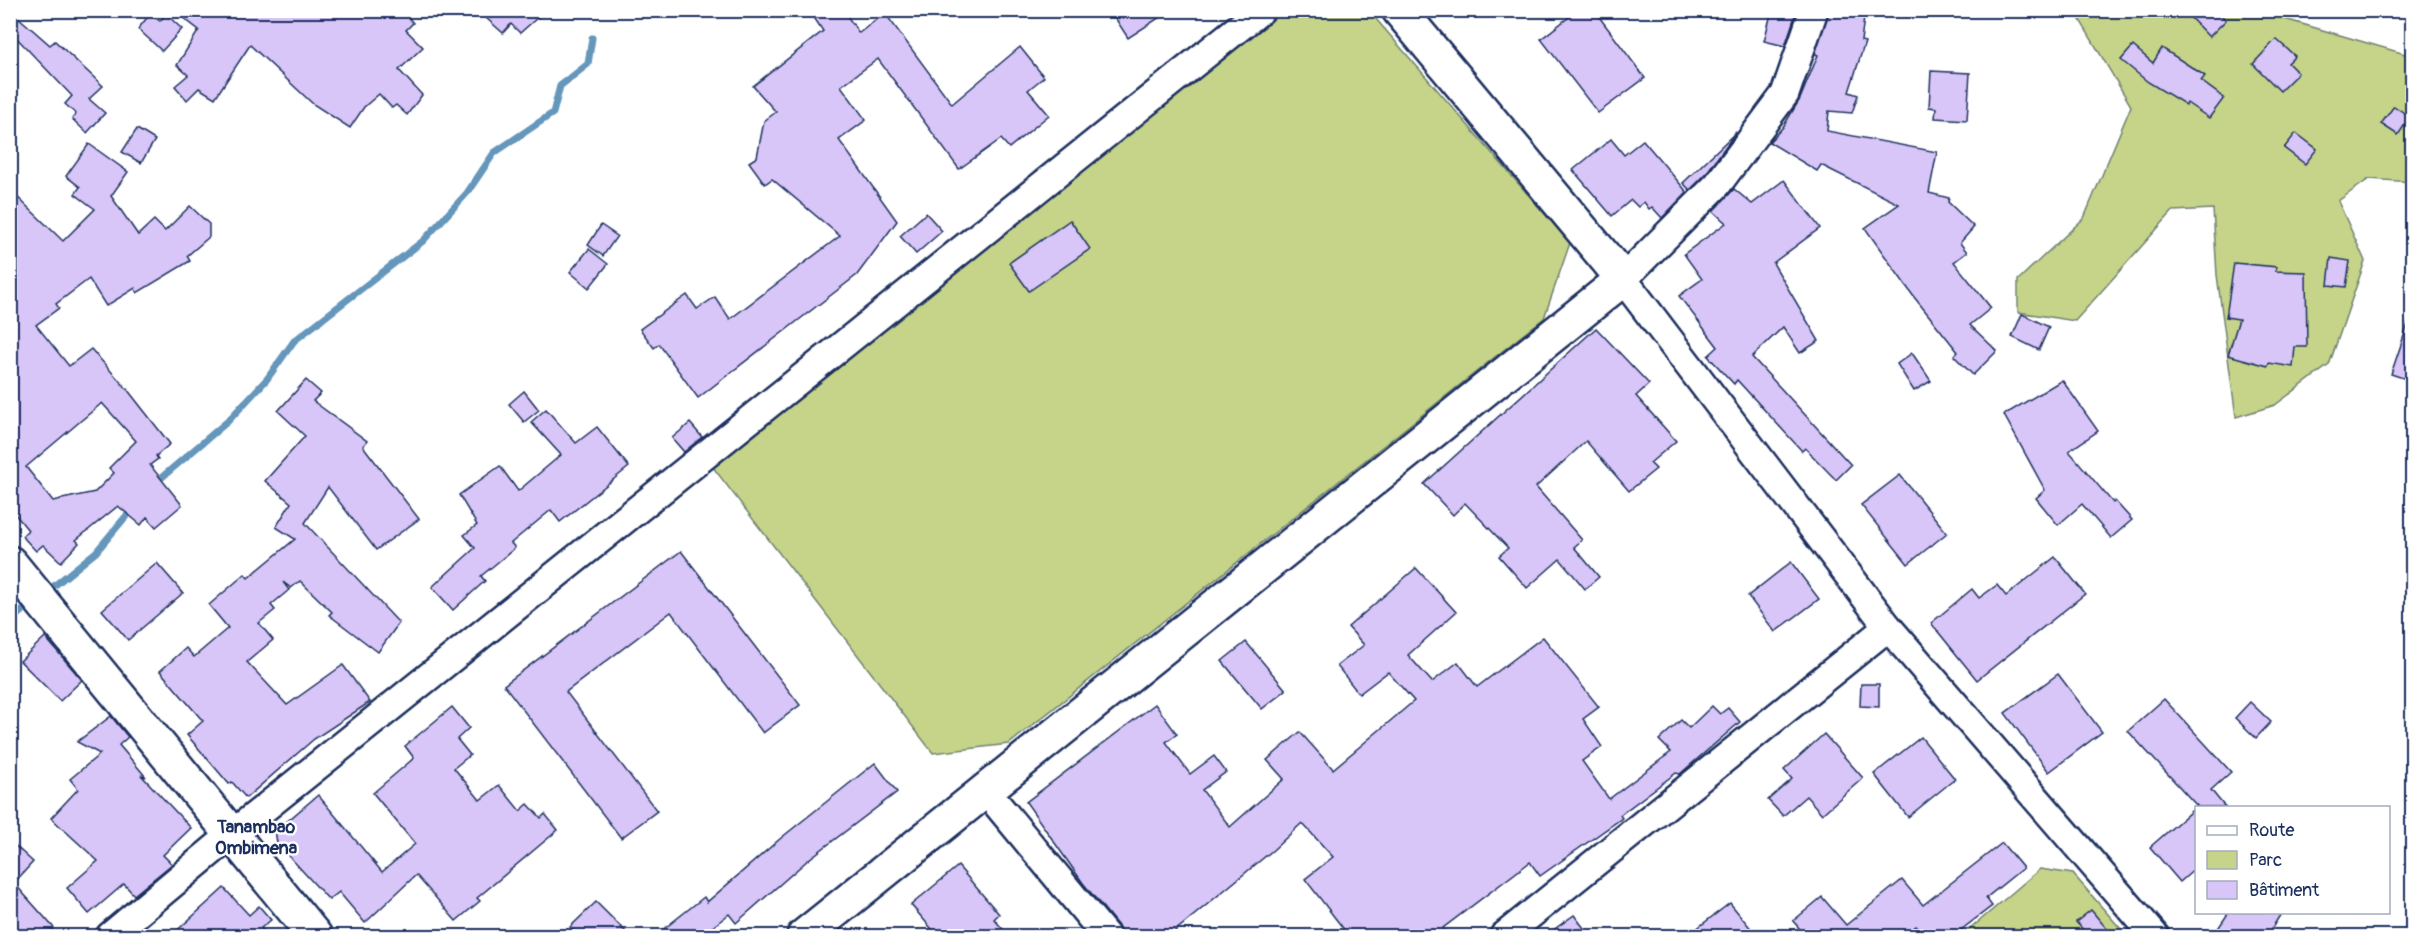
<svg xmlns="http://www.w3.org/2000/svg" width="2423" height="947" viewBox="0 0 2423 947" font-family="Pangolin,sans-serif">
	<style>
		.green { fill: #c5d488; stroke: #708273; stroke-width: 1.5 }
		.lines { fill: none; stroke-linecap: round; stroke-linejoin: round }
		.stream { stroke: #6596bb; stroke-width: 7 }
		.building { fill: #d7c6f7; stroke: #1b2f5e; stroke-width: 1.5; fill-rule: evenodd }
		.street-casing { stroke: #1b2f5e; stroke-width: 32 }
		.secondary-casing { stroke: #1b2f5e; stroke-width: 38 }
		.street { stroke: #fff; stroke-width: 27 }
		.secondary { stroke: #fff; stroke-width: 33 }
		.labels { text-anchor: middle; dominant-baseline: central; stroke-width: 4.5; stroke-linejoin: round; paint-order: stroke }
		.neighbourhood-label { font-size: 18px; font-weight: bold; fill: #1b2f5e; stroke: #fff }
	</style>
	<rect width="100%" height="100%" fill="#fff"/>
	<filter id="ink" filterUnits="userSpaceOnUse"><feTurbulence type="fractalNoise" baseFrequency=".0167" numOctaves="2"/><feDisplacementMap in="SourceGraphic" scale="12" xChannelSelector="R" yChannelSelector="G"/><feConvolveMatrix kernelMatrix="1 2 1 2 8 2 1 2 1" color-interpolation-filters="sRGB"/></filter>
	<g filter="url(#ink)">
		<g class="green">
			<path d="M1280,11H1369L1570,243L1544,318L1009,744L933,753L702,453Z"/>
			<path d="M2070,11H2257L2412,56V182L2369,179L2338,201L2365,261L2329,365L2275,405L2236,417L2217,275L2213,209L2173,211L2075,321L2018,312V280L2084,218L2131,106L2076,13Z"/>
			<path d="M2040,869L2073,874L2127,936H1962Z"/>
		</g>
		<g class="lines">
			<g class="stream">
				<path d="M154,484L228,421L267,379L294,341L423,241L467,193L494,153L553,113L560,86L588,64L592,38"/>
				<path d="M44,594L96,552L133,508"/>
				<path d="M10,626L17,615L31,604"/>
				<path d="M2412,754V757"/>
			</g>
		</g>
		<g class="building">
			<path d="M10,10L50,45L55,41L103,86L89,99L105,113L87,133L72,119L76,114L65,104L72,96L10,31Z"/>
			<path d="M173,10H402L413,23L406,30L423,47L399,70L422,95L407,115L396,105L392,108L379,94L364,107L350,128L313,104L250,45L215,98L199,88L187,100L175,86L188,75L177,65L199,30Z"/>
			<path d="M477,10H546L520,33L511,24L503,33Z"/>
			<path d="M809,10H843L859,33L885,13L952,104L1020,47L1044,77L1028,90L1049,115L1009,148L1001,139L959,169L878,59L841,86L866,120L839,140L897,221L857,275L698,398L659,344L654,348L640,329L687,295L697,309L715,297L730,319L840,236L772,179L765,184L749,162L757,157L764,121L776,112L753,86L823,31Z"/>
			<path d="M1110,10H1171L1128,38Z"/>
			<path d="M1578,10H1594L1645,78L1598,113L1541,39Z"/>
			<path d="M1772,10H1797L1785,46L1764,41Z"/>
			<path d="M1829,10H1865L1861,41L1865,42L1849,92L1858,95L1852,113L1829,111L1827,131L1937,152L1929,193L1949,198L1948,202L1974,227L1960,243L1967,252L1954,262L1991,308L1970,325L1997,351L1973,375L1954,356L1958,352L1914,297L1865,228L1899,204L1821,165L1817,171L1769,142L1783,127L1800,99L1818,55L1815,54Z"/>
			<path d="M2183,10H2216L2226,20L2209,37Z"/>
			<path d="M150,14L160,21L166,14L182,29L162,51L138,29Z"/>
			<path d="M2276,39L2295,56L2288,63L2298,73L2280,91L2253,64Z"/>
			<path d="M2133,46L2153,63L2162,48L2205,76L2201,81L2224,98L2209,118L2187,103L2186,105L2148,82L2121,60Z"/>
			<path d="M1931,71L1970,73L1967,120L1935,118L1936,108L1929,107Z"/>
			<path d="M2394,106L2410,117L2398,135L2381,124Z"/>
			<path d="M137,129L155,140L141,163L122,152Z"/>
			<path d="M1736,132L1705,175L1690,190L1683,183Z"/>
			<path d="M2296,133L2317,149L2305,164L2284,148Z"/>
			<path d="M1611,139L1624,155L1643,140L1687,192L1662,218L1652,207L1649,209L1644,202L1638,207L1631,200L1612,216L1573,170Z"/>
			<path d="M89,144L128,172L111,196L138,235L154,220L165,231L190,206L209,224V237L187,256L190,261L137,293L135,288L106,306L89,279L56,304L59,308L36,325L69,366L91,349L127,389L170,444L156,456L158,459L150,465L182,505L156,527L147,517L141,525L118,506L76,540L79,543L61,562L43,545L36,551L22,536L28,530L10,508V190L63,241L95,209L75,194L80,187L66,176ZM102,403L136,441L109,468L114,473L95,492L53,501L26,467Z"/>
			<path d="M1784,180L1820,228L1773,263L1819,341L1800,353L1783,327L1752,357L1851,465L1836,480L1805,448L1802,451L1737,380L1734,384L1708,356L1718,347L1679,296L1702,279L1684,254L1726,223L1713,211L1734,189L1752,204Z"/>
			<path d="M926,213L942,231L916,254L900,236Z"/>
			<path d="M1070,220L1090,249L1029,291L1009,263Z"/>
			<path d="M601,225L617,236L603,256L588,245Z"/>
			<path d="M589,249L608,264L589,288L570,272Z"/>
			<path d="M2331,258L2350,261L2346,287L2328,285Z"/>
			<path d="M2234,263L2277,267L2275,271L2306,272L2307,347H2295L2293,367L2269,363L2268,366L2228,355L2239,319L2226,317Z"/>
			<path d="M2022,314L2049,327L2039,350L2012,337Z"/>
			<path d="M2409,321L2412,322V381L2391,374Z"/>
			<path d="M1596,328L1649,384L1636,396L1676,441L1650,463L1656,469L1629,491L1586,441L1536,487L1582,540L1574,547L1599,577L1585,589L1560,559L1527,588L1499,556L1508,548L1465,503L1453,515L1424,484Z"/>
			<path d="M1912,353L1931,381L1914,391L1897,364Z"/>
			<path d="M306,380L321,393L313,401L367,441L363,446L419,519L376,550L328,487L305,523L399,623L378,652L329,615L332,612L300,581L291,588L283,582L289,590L271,605L275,610L259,623L273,640L247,662L287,705L343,665L370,702L314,739L246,798L232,782L229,784L187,735L203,721L160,671L186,648L194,657L228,628L209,605L245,574L248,578L295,539L276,527L291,503L265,481L305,436L278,411Z"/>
			<path d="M2062,380L2098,431L2069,451L2113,503L2115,501L2132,520L2111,538L2082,504L2058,525L2036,498L2045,490L2004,415Z"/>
			<path d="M524,391L539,410L524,422L509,404Z"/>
			<path d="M546,409L576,443L597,427L629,467L560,522L551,510L511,543L515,548L481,576L485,581L453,610L432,587L475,548L464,535L477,525L459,495L500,466L518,491L561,455L531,422Z"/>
			<path d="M690,423L702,437L684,452L672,438Z"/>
			<path d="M1900,475L1947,533L1908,564L1861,505Z"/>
			<path d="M681,551L800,705L763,733L671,612L566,692L657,811L621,838L504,685Z"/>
			<path d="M2055,557L2085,594L1977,680L1931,623L1972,589L1979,598L1997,585L2006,596Z"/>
			<path d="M1791,562L1819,599L1775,632L1748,596Z"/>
			<path d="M157,563L183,593L128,640L102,610Z"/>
			<path d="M1416,568L1456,612L1408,655L1432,682L1458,662L1477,687L1543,637L1599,707L1583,719L1602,747L1582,761L1609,799L1671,752L1659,740L1681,720L1689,728L1712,706L1720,714L1728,708L1740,722L1680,774L1676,773L1620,815L1622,818L1540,876L1530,862L1443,928L1449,936H1349L1305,879L1333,857L1302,823L1273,850L1169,936H1121L1118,926L1083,883L1026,802L1155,704L1177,734L1166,742L1190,774L1214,756L1226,772L1202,790L1230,827L1284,779L1267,760L1300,732L1333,769L1414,701L1388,672L1359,694L1337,666L1364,645L1348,627Z"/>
			<path d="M45,637L82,680L60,701L20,661Z"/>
			<path d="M1246,642L1286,690L1262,709L1222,661Z"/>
			<path d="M2058,674L2102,732L2049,772L2005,713Z"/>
			<path d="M1861,684H1879V707L1860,706Z"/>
			<path d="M2164,699L2231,772L2211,790L2225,807H2198L2128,731Z"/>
			<path d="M2250,702L2271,722L2256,738L2235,718Z"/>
			<path d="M452,707L469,728L457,739L470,755L454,768L480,800L499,785L520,811L528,804L541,818L545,814L558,830L477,898L480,901L456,921L416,875L365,923L339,892L329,900L277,843L274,824L285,823L318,795L382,872L415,844L373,793L414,758L405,746Z"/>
			<path d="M111,716L128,737L119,745L146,777L141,775L191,828L163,855L172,864L134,895L124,884L89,914L67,888L98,861L51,818L78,789L70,779L100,754L77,742Z"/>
			<path d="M1824,734L1863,778L1822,814L1806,796L1783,816L1768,800L1792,779L1784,770Z"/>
			<path d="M1921,737L1955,779L1908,817L1874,774Z"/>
			<path d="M875,763L897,792L809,859L736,923L729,914L701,936H655L704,897L707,902L781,838Z"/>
			<path d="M2196,807V868L2180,882L2150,847Z"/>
			<path d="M10,841L33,862L14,883L54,928L45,936H10Z"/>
			<path d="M2002,843L2023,868L1986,898L1992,906L1953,936H1925L1916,926L1902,936H1806L1793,921L1822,897L1846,925L1902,880L1923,905Z"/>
			<path d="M958,866L999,914L994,919L1009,936H938L911,905Z"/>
			<path d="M224,888L249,915L259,906L271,920L261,928L269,936H171Z"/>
			<path d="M596,902L630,936H579L570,927Z"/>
			<path d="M1730,903L1757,936H1687Z"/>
			<path d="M2091,910L2113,936H2089L2076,922Z"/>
			<path d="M2229,912H2282L2267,936H2213Z"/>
			<path d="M1574,915L1590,936H1545Z"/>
		</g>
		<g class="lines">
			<g class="street-casing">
				<g id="street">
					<path d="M1814,10L1785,94L1717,185L1623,279L1888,627L2155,936"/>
					<path d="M986,791L1106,936"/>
					<path d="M110,936L231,835L1261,10"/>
					<path d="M1504,936L1888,627"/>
				</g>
			</g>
			<g class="secondary-casing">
				<g id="secondary">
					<path d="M10,563L315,936"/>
					<path d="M804,936L1623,279L1399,10"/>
				</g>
			</g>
			<use href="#street" class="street"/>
			<use href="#secondary" class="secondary"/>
		</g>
	</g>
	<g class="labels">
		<g class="neighbourhood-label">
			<text x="256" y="827">Tanambao<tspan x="256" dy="21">Ombimena</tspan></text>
		</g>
	</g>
	<rect width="2423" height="947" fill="none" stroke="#fff" stroke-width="36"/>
	<rect x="18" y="18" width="2387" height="911" fill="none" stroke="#1b2f5e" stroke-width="2" filter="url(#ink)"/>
	<rect x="2195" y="806" width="195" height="108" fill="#ffffff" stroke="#a4acbf" stroke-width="1.5"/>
	<rect x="2207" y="826" width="30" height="9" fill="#ffffff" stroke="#a4acbf" stroke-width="1.5"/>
	<text x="2249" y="836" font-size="18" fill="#1b2f5e">Route</text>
	<rect x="2207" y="851" width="30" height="18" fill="#c5d488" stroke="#a4acbf" stroke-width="1.5"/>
	<text x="2249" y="866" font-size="18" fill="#1b2f5e">Parc</text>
	<rect x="2207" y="881" width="30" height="18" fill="#d7c6f7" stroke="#a4acbf" stroke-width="1.5"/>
	<text x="2249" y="896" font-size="18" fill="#1b2f5e">Bâtiment</text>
</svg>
